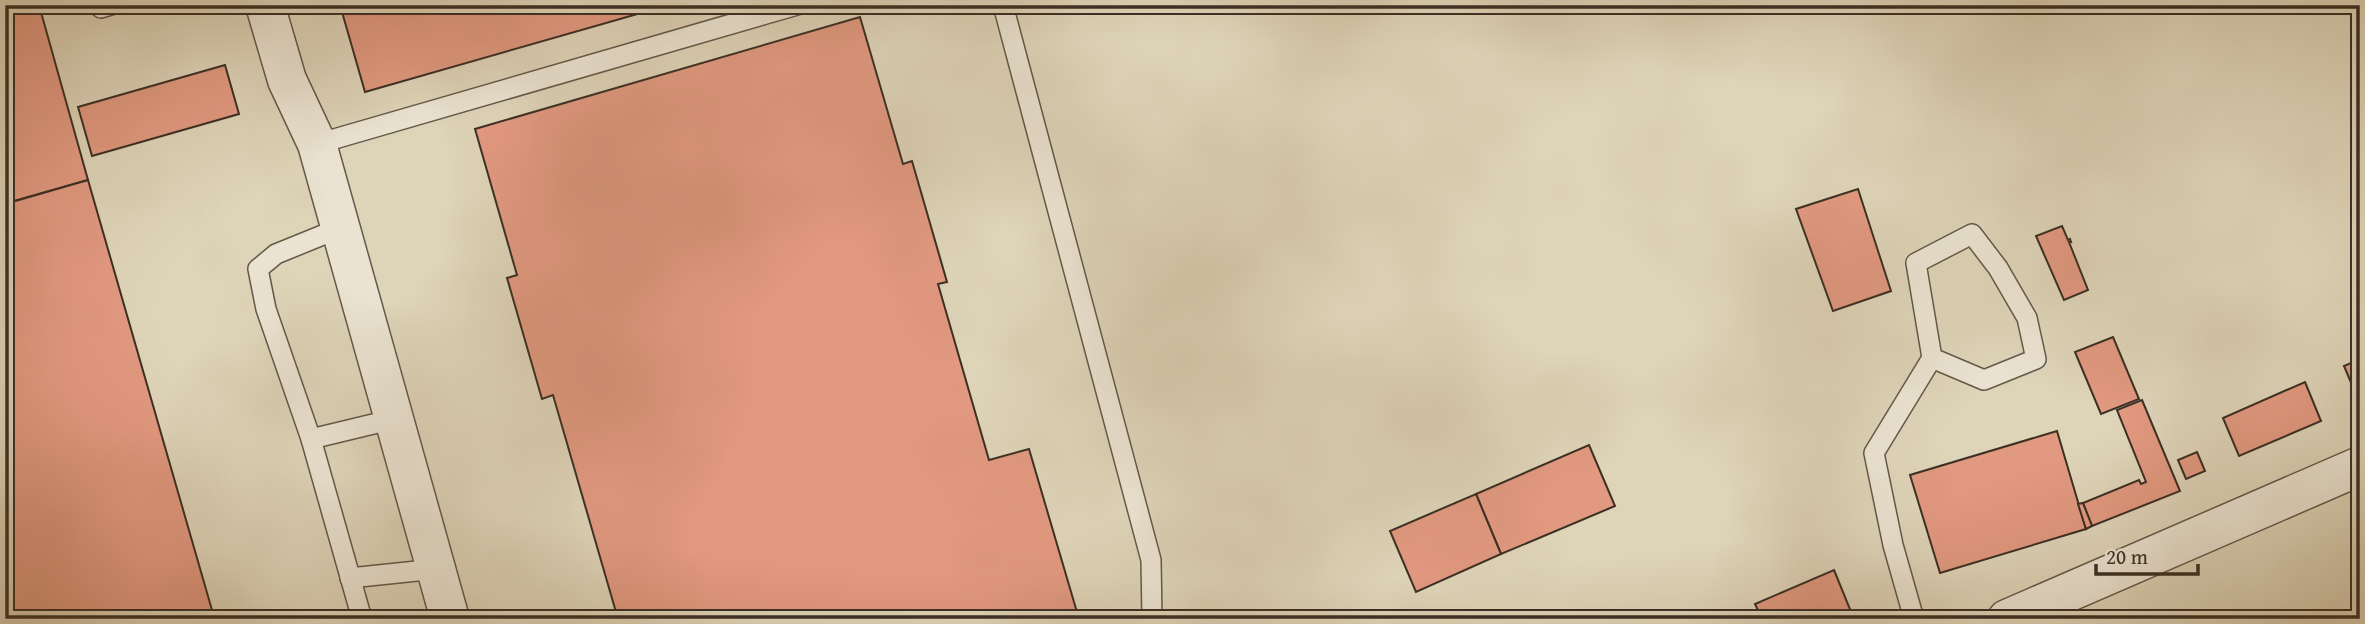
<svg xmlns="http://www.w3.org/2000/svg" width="2365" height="624" viewBox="0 0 2365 624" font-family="'Gentium Book Plus',serif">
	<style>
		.building { fill: #e19980; stroke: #3c2f25; stroke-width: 2 }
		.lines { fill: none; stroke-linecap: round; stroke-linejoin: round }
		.service-casing { stroke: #64584a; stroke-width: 22 }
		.minor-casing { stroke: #64584a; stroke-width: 41 }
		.tertiary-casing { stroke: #64584a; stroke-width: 41 }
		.service { stroke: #eae3d1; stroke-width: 19 }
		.minor { stroke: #eae3d1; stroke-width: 38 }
		.tertiary { stroke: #eae3d1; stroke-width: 38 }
	</style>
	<rect width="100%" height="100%" fill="#ded4b8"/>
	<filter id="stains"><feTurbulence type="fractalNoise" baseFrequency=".00286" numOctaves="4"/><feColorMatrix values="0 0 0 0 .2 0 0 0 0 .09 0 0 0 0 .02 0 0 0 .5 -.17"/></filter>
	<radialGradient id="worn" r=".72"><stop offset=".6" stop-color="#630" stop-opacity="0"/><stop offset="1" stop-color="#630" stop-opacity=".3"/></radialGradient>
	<g class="building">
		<path d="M5,5H39L88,180L14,201L5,169Z"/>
		<path d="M340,5H669L365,92Z"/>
		<path d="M860,17L903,164L912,161L947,282L938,284L989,460L1029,449L1079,619H618L553,395L542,399L507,278L517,275L475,129Z"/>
		<path d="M225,65L239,114L92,156L78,107Z"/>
		<path d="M5,169L14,201L5,204Z"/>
		<path d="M88,180L214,617L207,619H5V204Z"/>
		<path d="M1858,189L1891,291L1833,311L1796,209Z"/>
		<path d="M2062,226L2068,240L2070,239L2071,242H2069L2088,290L2064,300L2036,236Z"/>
		<path d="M2113,337L2139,399L2101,414L2075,352Z"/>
		<path d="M2360,359V404L2344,366Z"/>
		<path d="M2305,382L2321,421L2239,456L2223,418Z"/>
		<path d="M2142,400L2180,491L2092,526L2083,503L2139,480L2141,484L2146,482L2117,410Z"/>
		<path d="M2057,431L2086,529L1940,573L1910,475Z"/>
		<path d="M1589,445L1615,506L1501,554L1476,494Z"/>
		<path d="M2197,452L2205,471L2186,479L2178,460Z"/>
		<path d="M1476,494L1501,554L1416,592L1390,531Z"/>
		<path d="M2083,503L2092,526L2086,529L2078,504Z"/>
		<path d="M1834,570L1854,619H1762L1755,604Z"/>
		<path d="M1469,612L1471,619H1441Z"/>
	</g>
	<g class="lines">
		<g class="service-casing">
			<g id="service">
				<path d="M98,5L101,8L111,5"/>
				<path d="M1003,5L1151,560L1152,619"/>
				<path d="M317,144L797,5"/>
				<path d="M340,228L276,254L258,269L266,309L311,439L362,619"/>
				<path d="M311,439L394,419"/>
				<path d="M350,578L436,569"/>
				<path d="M1914,619L1893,545L1874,453L1932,358L1916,263L1972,234L1998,268L2027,318L2036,359L1984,380L1932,358"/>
			</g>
		</g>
		<g class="minor-casing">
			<path id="minor" d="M265,5L287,80L317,144L450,619"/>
		</g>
		<g class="tertiary-casing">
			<path id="tertiary" d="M2007,619L2360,466"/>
		</g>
		<use href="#service" class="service"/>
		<use href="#minor" class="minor"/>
		<use href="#tertiary" class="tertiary"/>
	</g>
	<rect width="2365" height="624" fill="none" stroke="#ded4b8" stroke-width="28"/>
	<rect x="7" y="7" width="2351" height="610" fill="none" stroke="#3c2f25" stroke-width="3.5"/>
	<rect x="14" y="14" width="2337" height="596" fill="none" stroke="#3c2f25" stroke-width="2"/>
	<path d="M2096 564v10h102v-10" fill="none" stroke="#3c2f25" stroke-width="3.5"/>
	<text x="2106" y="564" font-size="21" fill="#3c2f25" stroke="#eae3d1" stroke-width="5" paint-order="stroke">20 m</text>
	<rect width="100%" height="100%" filter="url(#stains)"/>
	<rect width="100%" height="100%" fill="url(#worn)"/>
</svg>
